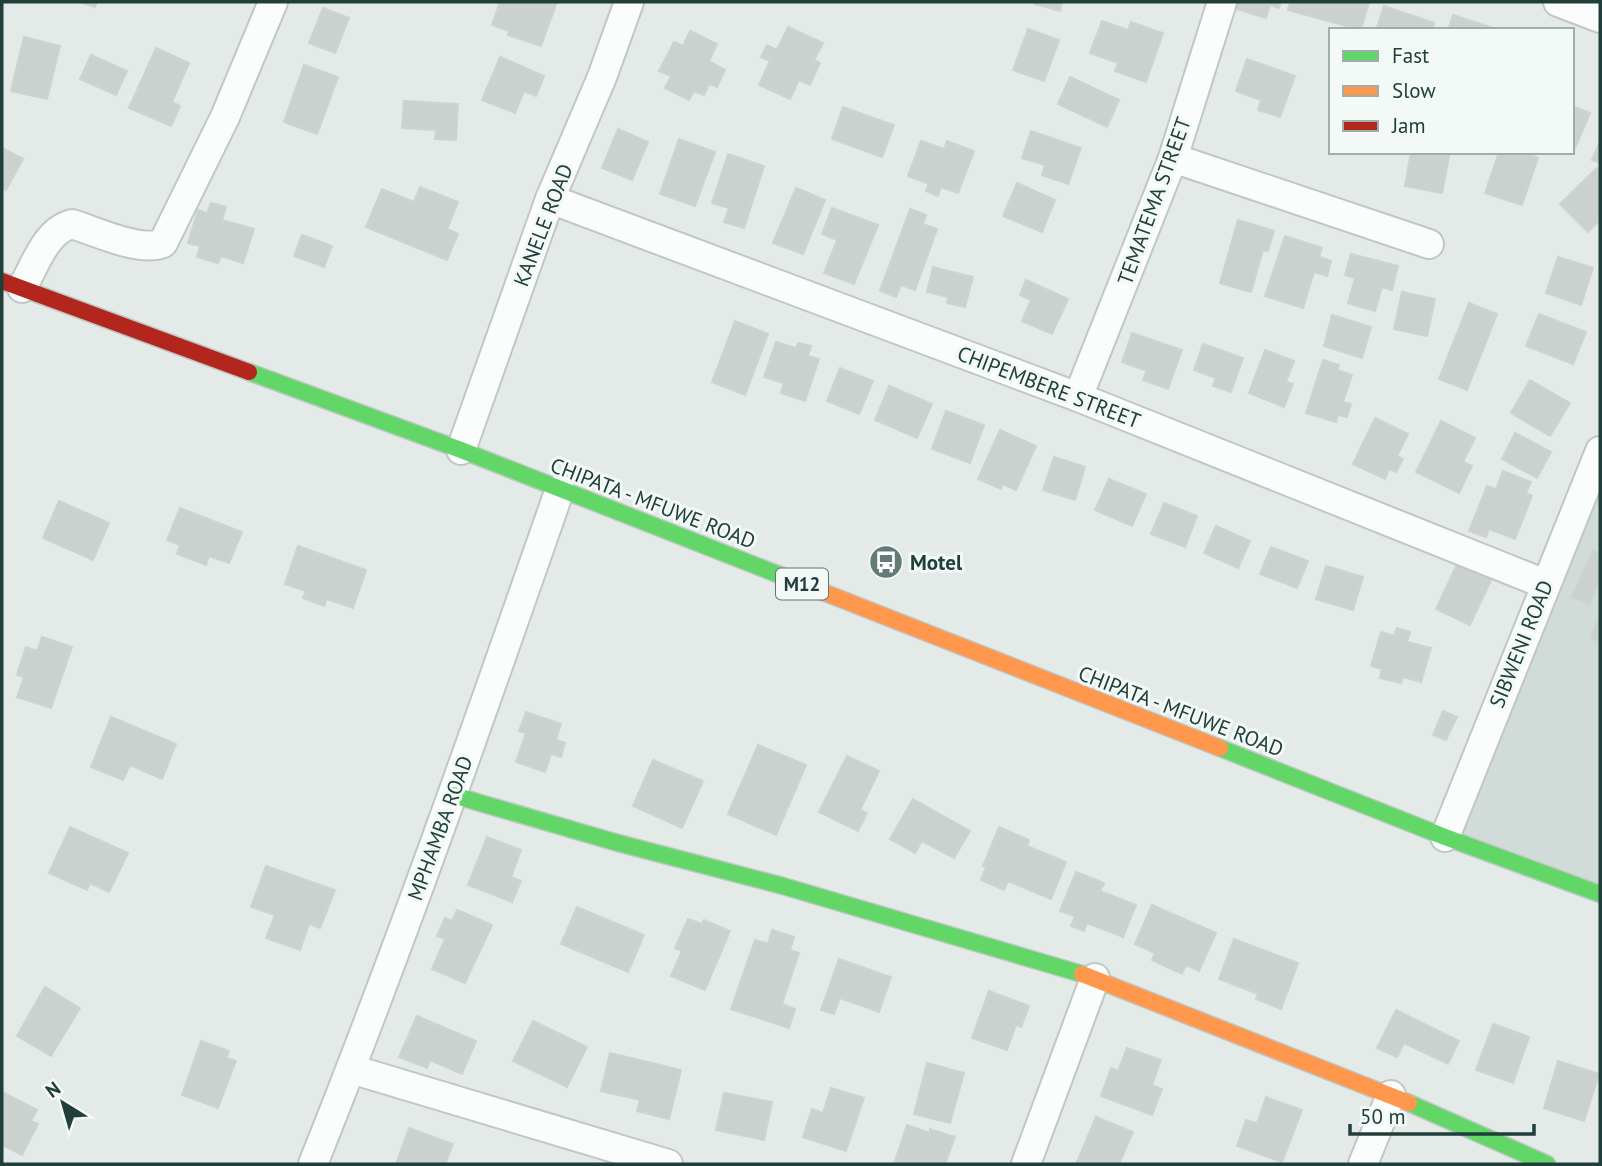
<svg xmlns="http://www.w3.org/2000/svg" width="1602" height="1166" viewBox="0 0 1602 1166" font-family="'PT Sans',sans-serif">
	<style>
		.built { fill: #d1dcd8 }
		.building { fill: #cbd1cf; stroke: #cdd3d1; stroke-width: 2 }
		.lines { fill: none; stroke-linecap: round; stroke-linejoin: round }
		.street-casing { stroke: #c1c7c5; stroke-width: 32 }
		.fast-casing { stroke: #bfc8c6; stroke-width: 19 }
		.slow-casing { stroke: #bfc8c6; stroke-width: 19 }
		.jam-casing { stroke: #bfc8c6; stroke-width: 19 }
		.street { stroke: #fbfcfc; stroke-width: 28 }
		.fast { stroke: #63d668; stroke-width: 16 }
		.slow { stroke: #ff974d; stroke-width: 16 }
		.jam { stroke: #b3261e; stroke-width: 16 }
		.labels { text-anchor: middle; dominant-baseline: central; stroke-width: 6; stroke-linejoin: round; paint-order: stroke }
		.shield { fill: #f2f9f6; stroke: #5f7773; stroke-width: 2 }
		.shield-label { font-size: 19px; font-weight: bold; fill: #203f3b }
		.street-label { font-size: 21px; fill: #203f3b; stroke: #f2f9f6 }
		.poi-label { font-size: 21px; font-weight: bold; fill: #203f3b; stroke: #f2f9f6; text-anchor: start }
	</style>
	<rect width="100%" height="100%" fill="#e4eae8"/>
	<path class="built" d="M1600,473V899L1445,837Z"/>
	<g class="building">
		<path d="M80,2H97L95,7Z"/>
		<path d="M500,2H557L541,46L508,35L509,31L492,25Z"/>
		<path d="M1035,2H1062L1060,11L1035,4Z"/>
		<path d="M1228,2H1281L1279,8L1270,5L1266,18L1227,6Z"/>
		<path d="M1290,2H1369L1361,30L1288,10Z"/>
		<path d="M1384,6L1434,23L1432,30H1376Z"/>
		<path d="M323,8L349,18L335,53L309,43Z"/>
		<path d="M1453,15L1499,30H1448Z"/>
		<path d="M1102,21L1128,30L1131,22L1163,33L1146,82L1115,71L1118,63L1090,53Z"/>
		<path d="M788,27L823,43L814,60L820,63L810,85L799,80L790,99L759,85L770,61L761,57L767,45L777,50Z"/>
		<path d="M1028,29L1059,40L1044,81L1013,70Z"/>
		<path d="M690,31L717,44L709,61L725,70L717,87L709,84L704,95L694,91L689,100L665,88L671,76L659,71L674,42L683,46Z"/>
		<path d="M24,37L60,46L47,99L11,91Z"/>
		<path d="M156,48L189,63L172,102L180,106L171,126L129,108Z"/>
		<path d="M91,55L127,71L116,95L80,79Z"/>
		<path d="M500,57L544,76L536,96L524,91L515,113L482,100Z"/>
		<path d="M1247,59L1295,76L1280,117L1258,110L1261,100L1236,91Z"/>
		<path d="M304,65L338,77L317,134L284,122Z"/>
		<path d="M1070,77L1119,100L1107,127L1058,104Z"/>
		<path d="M404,101L458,104L456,140L435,139L436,130L402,128Z"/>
		<path d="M1572,106L1590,113L1575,148L1572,147Z"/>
		<path d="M843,107L894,125L882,157L832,139Z"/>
		<path d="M618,129L648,142L632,180L602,168Z"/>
		<path d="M1031,131L1081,148L1068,184L1042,175L1045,165L1022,158Z"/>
		<path d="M679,139L715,152L695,206L660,194Z"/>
		<path d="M921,141L944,149L947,141L974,151L958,193L941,187L938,196L926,191L929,184L908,176Z"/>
		<path d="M1600,142V163L1592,160Z"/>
		<path d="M2,148L23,159L6,190L2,187Z"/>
		<path d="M1411,152H1450L1442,193L1405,186Z"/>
		<path d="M1499,152H1520L1538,158L1522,205L1485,193Z"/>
		<path d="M728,154L764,166L744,228L724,222L729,208L712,203Z"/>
		<path d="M1597,168L1600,171V220L1588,232L1560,204Z"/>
		<path d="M1017,183L1055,200L1042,232L1003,216Z"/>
		<path d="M420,187L458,202L447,229L458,234L447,260L366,227L382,189L414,202Z"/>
		<path d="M796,188L825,200L803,254L773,243Z"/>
		<path d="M211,203L226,207L222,220L254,229L243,263L221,256L218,263L197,257L200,246L188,243L198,210L207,213Z"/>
		<path d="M832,208L878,225L854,284L824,273L837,240L822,234Z"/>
		<path d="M910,209L926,215L923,224L937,229L915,290L901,285L896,297L880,291Z"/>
		<path d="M1238,220L1274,231L1268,251L1263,250L1251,292L1220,283Z"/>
		<path d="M302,235L332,246L324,267L294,256Z"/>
		<path d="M1285,236L1322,248L1319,257L1331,261L1327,276L1314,272L1303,308L1265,296Z"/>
		<path d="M1351,254L1398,266L1392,290L1382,287L1375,311L1348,303L1355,278L1345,275Z"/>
		<path d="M1558,257L1593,268L1581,305L1546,293Z"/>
		<path d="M933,267L973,277L965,307L947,303L948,297L927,292Z"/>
		<path d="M1026,280L1068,299L1052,334L1022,321L1031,300L1020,295Z"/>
		<path d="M1402,292L1435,299L1427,336L1394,329Z"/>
		<path d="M1469,303L1497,314L1467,390L1439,379Z"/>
		<path d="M1539,314L1586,332L1573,364L1526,346Z"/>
		<path d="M1332,315L1371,327L1362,358L1324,346Z"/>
		<path d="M735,321L768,334L745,395L712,382Z"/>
		<path d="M1132,333L1182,350L1168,389L1143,380L1147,371L1122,362Z"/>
		<path d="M776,342L796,348L798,343L811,346L808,356L819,359L805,401L781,393L784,383L764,377Z"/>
		<path d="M1203,344L1243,358L1231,392L1213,386L1216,378L1194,370Z"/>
		<path d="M1265,350L1294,361L1286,382L1293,384L1284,407L1249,393Z"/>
		<path d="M1323,360L1339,365L1337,370L1352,375L1343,402L1351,404L1347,417L1338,415L1336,422L1306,413Z"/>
		<path d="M840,368L873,381L859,414L827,401Z"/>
		<path d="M1530,380L1570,403L1550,436L1511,413Z"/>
		<path d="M889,386L932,404L917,438L875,420Z"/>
		<path d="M946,411L984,425L970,463L932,449Z"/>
		<path d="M1375,418L1408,434L1397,456L1403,459L1396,472L1389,469L1385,479L1353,464Z"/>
		<path d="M1441,421L1475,438L1463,462L1472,466L1459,493L1416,472Z"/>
		<path d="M1000,430L1036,446L1016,490L1003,484L1001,489L978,479Z"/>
		<path d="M1515,433L1551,452L1537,478L1502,459Z"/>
		<path d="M1054,457L1085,467L1075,500L1043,490Z"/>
		<path d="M1503,471L1531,482L1526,493L1532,496L1515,539L1489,529L1486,537L1469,531L1487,486L1496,489Z"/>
		<path d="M1109,479L1146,494L1132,526L1095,510Z"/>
		<path d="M59,501L109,523L93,560L43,538Z"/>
		<path d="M1164,503L1197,516L1185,547L1151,534Z"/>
		<path d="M180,508L242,532L229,563L209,556L206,565L177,554L180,545L167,540Z"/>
		<path d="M1216,526L1250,541L1238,568L1204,553Z"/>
		<path d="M298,546L366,570L353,608L327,599L324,606L303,598L306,591L285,584Z"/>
		<path d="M1271,547L1308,561L1297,588L1260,574Z"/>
		<path d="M1593,551L1600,554V579L1589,604L1572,597Z"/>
		<path d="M1459,560L1493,576L1470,625L1436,609Z"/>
		<path d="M1326,566L1363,577L1353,610L1316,599Z"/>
		<path d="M1600,616V642L1591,638Z"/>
		<path d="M1397,628L1410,632L1407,642L1431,648L1421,682L1403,677L1401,683L1380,678L1382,669L1371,666L1381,632L1394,636Z"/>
		<path d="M42,637L72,647L51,708L17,697L24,677L17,675L26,647L37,651Z"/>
		<path d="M1443,711L1457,717L1446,740L1433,735Z"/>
		<path d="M526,712L561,724L556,740L565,743L561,757L551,754L545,772L516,762L526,733L519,731Z"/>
		<path d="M111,717L176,744L162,779L130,765L123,780L91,767Z"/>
		<path d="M758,745L806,765L776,835L728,814Z"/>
		<path d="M847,756L879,771L860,810L867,813L858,831L819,812Z"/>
		<path d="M653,760L703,781L682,828L633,806Z"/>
		<path d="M913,799L970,831L954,858L922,841L915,853L890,839Z"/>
		<path d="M70,827L128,853L109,892L90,883L87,890L49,873Z"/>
		<path d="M999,827L1029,840L1027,846L1066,862L1051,899L1008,881L1004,890L981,880L986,867L983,866Z"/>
		<path d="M487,837L521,850L511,877L521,881L512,902L468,885Z"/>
		<path d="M266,866L335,890L320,928L309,924L300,950L266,938L275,915L251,907Z"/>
		<path d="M1076,872L1104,883L1100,891L1136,905L1123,937L1087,923L1084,931L1071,926L1075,916L1060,911Z"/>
		<path d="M1152,905L1216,933L1199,971L1186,965L1182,974L1152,960L1155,953L1135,944Z"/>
		<path d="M577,907L644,935L628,972L561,944Z"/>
		<path d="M457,910L492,925L465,983L432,969L445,939L437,936L445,918L452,921Z"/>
		<path d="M688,919L702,924L704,920L730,931L705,990L671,976L682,951L675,948Z"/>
		<path d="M772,930L794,937L790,950L799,953L782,1004L795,1009L789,1028L731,1009L755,940L768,944Z"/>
		<path d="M1234,939L1298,963L1281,1009L1256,999L1258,994L1219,979Z"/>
		<path d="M839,959L891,977L879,1012L840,998L834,1014L821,1010Z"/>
		<path d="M45,987L80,1008L51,1056L17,1036Z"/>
		<path d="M989,991L1029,1006L1021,1027L1016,1025L1007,1050L972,1038Z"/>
		<path d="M1396,1010L1459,1041L1448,1064L1404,1043L1397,1057L1377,1048Z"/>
		<path d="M417,1016L476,1041L462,1074L430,1060L427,1068L399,1057Z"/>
		<path d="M533,1021L587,1047L567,1087L513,1061Z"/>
		<path d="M1493,1024L1529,1037L1513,1083L1476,1070Z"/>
		<path d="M201,1041L229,1051L226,1058L236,1061L218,1108L182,1095Z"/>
		<path d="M1127,1048L1161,1060L1152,1085L1162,1089L1152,1115L1101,1096L1111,1068L1118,1071Z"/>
		<path d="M610,1053L681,1070L669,1119L637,1111L640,1100L601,1091Z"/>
		<path d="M1558,1061L1599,1074L1584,1121L1544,1108Z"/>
		<path d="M927,1063L964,1073L950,1123L914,1114Z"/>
		<path d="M831,1088L864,1098L846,1151L803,1137L812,1109L823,1113Z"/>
		<path d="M2,1092L37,1110L31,1121L38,1124L22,1155L2,1145Z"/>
		<path d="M724,1093L772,1102L764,1140L716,1130Z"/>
		<path d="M1266,1097L1302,1110L1282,1162L1237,1146L1246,1120L1257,1123Z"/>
		<path d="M1096,1117L1133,1132L1119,1164H1076Z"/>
		<path d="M907,1125L930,1133V1129L955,1137L945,1164H894Z"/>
		<path d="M409,1128L453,1144L445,1164H396Z"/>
	</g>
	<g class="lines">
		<g class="street-casing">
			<g id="street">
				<path d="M1558,2L1600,18"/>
				<path d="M1173,158L1429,244"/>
				<path d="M550,199L1078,397L1545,584"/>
				<path d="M22,288C35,266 45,231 72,224C95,231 141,253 163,243L225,117L273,2"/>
				<path d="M1078,397L1173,158L1222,2"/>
				<path d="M461,450L550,199L602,77L629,2"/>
				<path d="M1445,837L1600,451"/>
				<path d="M351,1069L668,1164"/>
				<path d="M313,1164C402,942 481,715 560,489"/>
				<path d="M1026,1164L1095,978"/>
				<path d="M1363,1164L1391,1095"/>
			</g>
		</g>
		<g class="fast-casing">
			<g id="fast">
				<path d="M249,372L461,450L823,592"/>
				<path d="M1220,748L1445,837L1600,894"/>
				<path d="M453,795L618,843L783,886L1082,974"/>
				<path d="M1409,1103L1547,1164"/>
			</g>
		</g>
		<g class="slow-casing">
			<g id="slow">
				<path d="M823,592L1220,748"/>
				<path d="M1082,974L1409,1103"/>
			</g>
		</g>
		<g class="jam-casing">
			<path id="jam" d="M2,281L249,372"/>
		</g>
		<use href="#street" class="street"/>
		<use href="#fast" class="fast"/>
		<use href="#slow" class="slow"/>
		<use href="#jam" class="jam"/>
	</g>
	<defs>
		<g id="bus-disc" transform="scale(1.75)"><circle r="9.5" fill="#657b78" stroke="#f2f9f6"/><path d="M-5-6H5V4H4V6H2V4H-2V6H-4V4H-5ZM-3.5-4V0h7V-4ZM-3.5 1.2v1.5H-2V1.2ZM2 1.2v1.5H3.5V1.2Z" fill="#fff"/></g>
	</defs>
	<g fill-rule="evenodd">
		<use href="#bus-disc" x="886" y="562"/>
	</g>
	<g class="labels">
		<rect class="shield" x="776" y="568.5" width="52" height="31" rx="5"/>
		<g class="shield-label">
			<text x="802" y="584">M12</text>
		</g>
		<g class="street-label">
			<text transform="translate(1154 201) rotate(-70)">TEMATEMA STREET</text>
			<text transform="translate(543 225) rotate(-69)">KANELE ROAD</text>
			<text transform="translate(1049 387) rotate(21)">CHIPEMBERE STREET</text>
			<text transform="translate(653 503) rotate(21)">CHIPATA - MFUWE ROAD</text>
			<text transform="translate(1521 644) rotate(-68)">SIBWENI ROAD</text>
			<text transform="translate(1181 711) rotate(21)">CHIPATA - MFUWE ROAD</text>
			<text transform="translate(440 828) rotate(-70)">MPHAMBA ROAD</text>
		</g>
		<g class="poi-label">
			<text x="910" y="562">Motel</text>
		</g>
	</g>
	<rect width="1602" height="1166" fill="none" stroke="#203f3b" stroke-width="7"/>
	<rect x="1329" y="28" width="245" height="126" fill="#f2f9f6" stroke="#9eafab" stroke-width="2"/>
	<rect x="1343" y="51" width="35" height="10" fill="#63d668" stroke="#9eafab" stroke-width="2"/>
	<text x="1392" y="63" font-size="21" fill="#203f3b">Fast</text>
	<rect x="1343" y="86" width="35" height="10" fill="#ff974d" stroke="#9eafab" stroke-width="2"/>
	<text x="1392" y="98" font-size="21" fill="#203f3b">Slow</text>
	<rect x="1343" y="121" width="35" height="10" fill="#b3261e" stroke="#9eafab" stroke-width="2"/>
	<text x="1392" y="133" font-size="21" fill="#203f3b">Jam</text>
	<g transform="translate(63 1103) rotate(323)" stroke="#f2f9f6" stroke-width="5" paint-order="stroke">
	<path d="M0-5L12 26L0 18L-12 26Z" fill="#203f3b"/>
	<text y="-10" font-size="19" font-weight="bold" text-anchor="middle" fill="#203f3b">N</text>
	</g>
	<path d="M1350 1124v10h184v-10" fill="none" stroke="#203f3b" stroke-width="3.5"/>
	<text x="1360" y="1124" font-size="21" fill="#203f3b" stroke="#f2f9f6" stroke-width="5" paint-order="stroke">50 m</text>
</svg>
